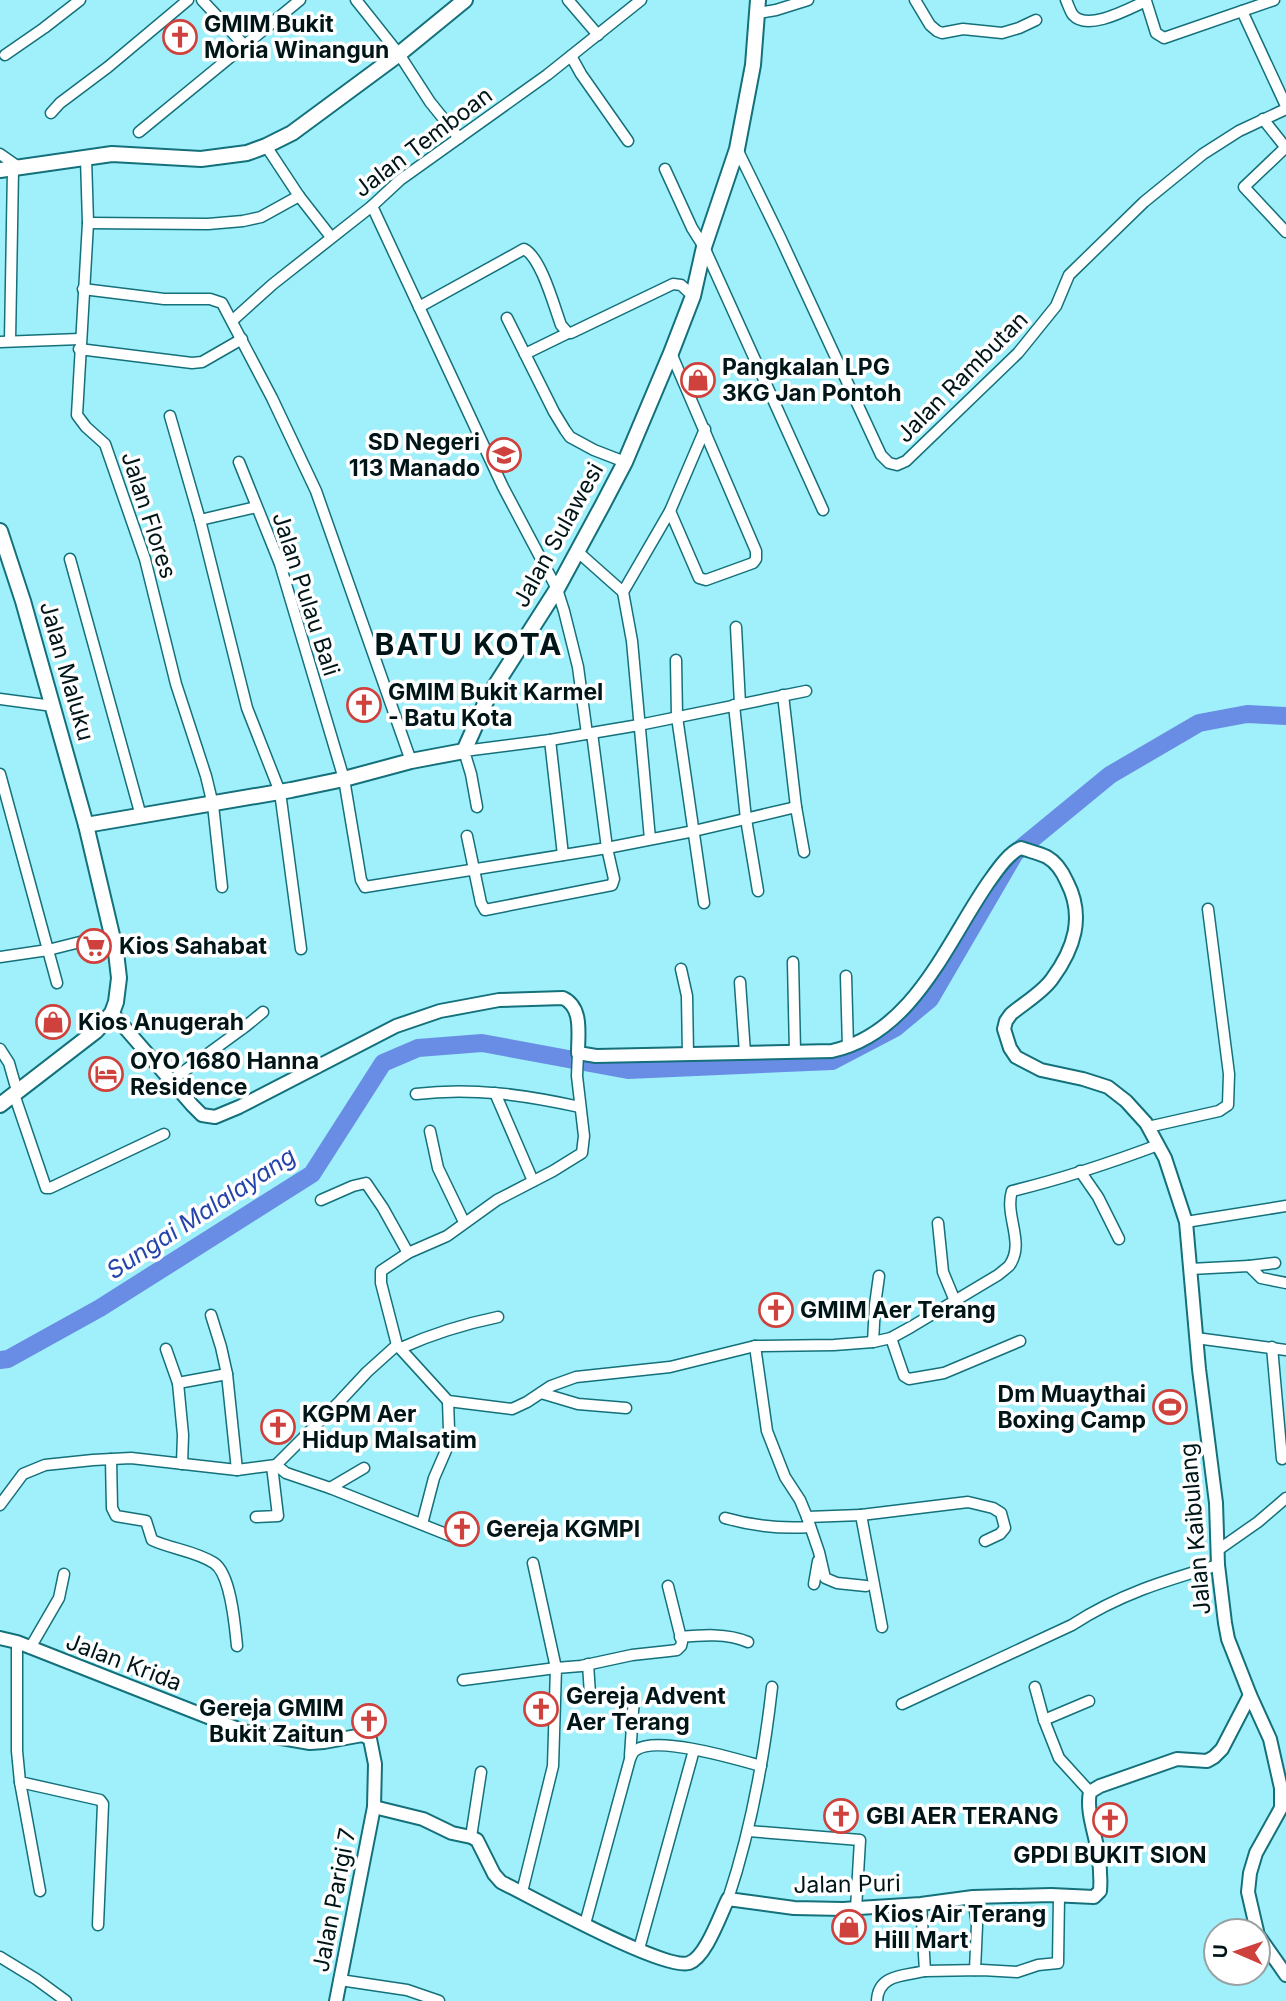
<svg xmlns="http://www.w3.org/2000/svg" width="1286" height="2001" viewBox="0 0 1286 2001" font-family="Inter,sans-serif">
	<style>
		.lines { fill: none; stroke-linecap: round; stroke-linejoin: round }
		.river { stroke: #698ce5; stroke-width: 18 }
		.minor-casing { stroke: #14707a; stroke-width: 13 }
		.tertiary-casing { stroke: #14707a; stroke-width: 16 }
		.secondary-casing { stroke: #14707a; stroke-width: 18 }
		.minor { stroke: #fff; stroke-width: 10 }
		.tertiary { stroke: #fff; stroke-width: 12 }
		.secondary { stroke: #fff; stroke-width: 14 }
		.labels { text-anchor: middle; dominant-baseline: central; stroke-width: 7; stroke-linejoin: round; paint-order: stroke }
		.poi-label { font-size: 23px; font-weight: bold; fill: #001518; stroke: #fff; text-anchor: start }
		.street-label { font-size: 23px; fill: #001518; stroke: #fff }
		.water-label { font-size: 24px; font-style: italic; fill: #2544ab; stroke: #fff }
		.district-label { font-size: 30px; font-weight: bold; letter-spacing: 2px; fill: #001518; stroke: #fff }
	</style>
	<rect width="100%" height="100%" fill="#9ff0fb"/>
	<g class="lines">
		<path class="river" d="M0,1360L8,1359L100,1308L312,1174L383,1063L418,1048L482,1043L628,1070L832,1061L895,1028L930,999L1015,853L1110,775L1199,723L1247,714L1286,716"/>
		<g class="minor-casing">
			<g id="minor">
				<path d="M202,0L245,46"/>
				<path d="M356,0L399,54L430,102L459,138"/>
				<path d="M568,0L598,35"/>
				<path d="M915,0L930,25L937,31L942,33L963,29L1002,33L1019,28L1036,20"/>
				<path d="M1066,0C1068,4 1070,11 1073,15C1088,32 1130,8 1146,1L1156,33L1164,38L1274,0"/>
				<path d="M1242,11L1286,106"/>
				<path d="M758,13L776,10L808,0"/>
				<path d="M5,55L44,28L80,0"/>
				<path d="M571,56L581,74L628,141"/>
				<path d="M51,113L60,103L108,67L188,0"/>
				<path d="M1263,119L1286,148"/>
				<path d="M139,132L300,0"/>
				<path d="M266,146L299,196L331,237"/>
				<path d="M1286,147L1244,187L1286,232"/>
				<path d="M737,149L780,237L881,455L889,463L897,465L906,461L1018,353L1056,306L1069,275L1144,202L1203,154L1239,131L1286,109"/>
				<path d="M0,154L20,168"/>
				<path d="M86,158L88,223L77,415L86,427L105,444L145,559L176,684L206,776L213,805L222,887"/>
				<path d="M665,169L692,228L704,247L823,510"/>
				<path d="M372,206L503,487L557,589L564,611L578,667L587,734"/>
				<path d="M88,223L208,224L243,221L261,217L299,196"/>
				<path d="M83,289L164,299H210L222,303L272,398L316,491L411,761"/>
				<path d="M419,307L524,249C541,257 554,306 561,325L568,333H571L673,284L681,285L693,296"/>
				<path d="M507,318L554,412L565,430L570,437L594,450L625,462"/>
				<path d="M233,320L273,284L372,206L400,180L547,75L641,0"/>
				<path d="M10,341L13,169"/>
				<path d="M0,342L80,339"/>
				<path d="M79,349L192,363L202,362L242,339"/>
				<path d="M525,354L568,333"/>
				<path d="M170,416L200,520L247,708L280,792L301,949"/>
				<path d="M239,462L280,564L344,779L361,880L365,887L607,848L694,831L796,807L804,852"/>
				<path d="M670,511L699,578L706,580L753,563L756,559V551L671,353"/>
				<path d="M200,520L256,507"/>
				<path d="M578,552L623,592"/>
				<path d="M70,559L141,816"/>
				<path d="M736,627L740,704"/>
				<path d="M676,660L677,717L704,903"/>
				<path d="M783,695L796,807"/>
				<path d="M0,699L53,706"/>
				<path d="M734,705L746,819L758,891"/>
				<path d="M550,740L563,855"/>
				<path d="M0,774L57,983"/>
				<path d="M477,807L471,774L464,751L550,740L639,725L806,691"/>
				<path d="M467,836L481,903L485,910L612,885L614,879L607,848L592,733"/>
				<path d="M650,839L632,641L623,592L670,511L705,429"/>
				<path d="M0,957L48,950L112,934"/>
				<path d="M793,962L795,1052"/>
				<path d="M681,969L687,996L688,1055"/>
				<path d="M846,976L848,1047"/>
				<path d="M740,982L745,1053"/>
				<path d="M0,1049L9,1063L17,1091"/>
				<path d="M172,1080L246,1026L263,1012"/>
				<path d="M495,1093L533,1181"/>
				<path d="M14,1094L46,1188H50L164,1134"/>
				<path d="M416,1094C472,1087 525,1095 580,1107"/>
				<path d="M1148,1127L1219,1111L1228,1105L1229,1074L1208,909"/>
				<path d="M430,1131L438,1168L464,1222"/>
				<path d="M1080,1171L1098,1197L1119,1239"/>
				<path d="M321,1200L353,1186L366,1183L383,1208L408,1253"/>
				<path d="M1186,1222L1286,1206"/>
				<path d="M938,1223L943,1272L955,1301"/>
				<path d="M1249,1266L1275,1263"/>
				<path d="M1190,1269L1249,1266L1261,1278L1286,1283"/>
				<path d="M211,1315L221,1347L227,1374"/>
				<path d="M891,1338L904,1376L909,1379L944,1373L1020,1341"/>
				<path d="M1196,1338L1286,1350"/>
				<path d="M873,1342L875,1305L879,1276"/>
				<path d="M397,1345L381,1283V1271L408,1253L447,1236L497,1200L553,1171L582,1153L584,1136L577,1076L578,1053"/>
				<path d="M755,1346L767,1431L785,1477L800,1500L807,1517L861,1515L882,1627"/>
				<path d="M1272,1347L1282,1459"/>
				<path d="M401,1348C432,1334 464,1324 498,1317"/>
				<path d="M166,1349L178,1383"/>
				<path d="M541,1393L578,1404L626,1408"/>
				<path d="M111,1459L112,1508L116,1516L146,1521L152,1540C171,1549 196,1551 214,1563C231,1574 235,1626 237,1646"/>
				<path d="M182,1464L183,1435L178,1383L227,1374L237,1470"/>
				<path d="M276,1465L340,1401L367,1372L397,1345L448,1401L512,1409L527,1402L551,1386L576,1377L670,1367L755,1346L834,1345L873,1342L891,1338L911,1327L998,1275L1009,1266C1026,1243 1004,1216 1012,1191C1062,1179 1110,1163 1158,1145"/>
				<path d="M330,1488L451,1536"/>
				<path d="M0,1505L23,1474L45,1465L93,1460L131,1458L237,1470L276,1465L286,1473L330,1488L364,1468"/>
				<path d="M861,1515L968,1502L993,1508L1001,1513L1005,1528L1000,1534L985,1541"/>
				<path d="M256,1517L278,1516L272,1466"/>
				<path d="M807,1517L819,1552L825,1578L837,1583L866,1586"/>
				<path d="M725,1518C753,1526 780,1529 810,1527"/>
				<path d="M422,1524L434,1478L447,1448L449,1430L448,1401"/>
				<path d="M1218,1550L1258,1522L1286,1498"/>
				<path d="M814,1584L818,1561"/>
				<path d="M680,1637C702,1635 727,1633 748,1642"/>
				<path d="M17,1642V1751L20,1782L100,1800L103,1804L98,1925"/>
				<path d="M30,1648L59,1598L64,1574"/>
				<path d="M588,1664L590,1694L634,1697L630,1756"/>
				<path d="M463,1680L556,1668L533,1563"/>
				<path d="M1035,1687L1044,1720L1059,1758L1090,1792"/>
				<path d="M902,1704L1072,1625C1120,1594 1164,1581 1218,1565"/>
				<path d="M1044,1720L1089,1701"/>
				<path d="M20,1782L40,1891"/>
				<path d="M748,1831L860,1840L856,1909"/>
				<path d="M471,1837L481,1772"/>
				<path d="M522,1892L553,1766L556,1668L581,1666L632,1655L669,1651L677,1650L681,1646L682,1642L668,1586"/>
				<path d="M973,1897L977,1925L975,1970"/>
				<path d="M728,1899C751,1830 764,1759 772,1687"/>
				<path d="M585,1924L630,1759C632,1755 632,1752 636,1750C657,1735 736,1759 761,1766"/>
				<path d="M639,1949L694,1750"/>
				<path d="M0,1957L36,1979L66,2001"/>
				<path d="M925,1971L982,1970L1017,1972L1038,1965L1058,1963L1059,1896"/>
				<path d="M340,1980L407,1990L439,2001"/>
				<path d="M877,2001C878,1974 904,1976 925,1971L921,1904"/>
			</g>
		</g>
		<g class="tertiary-casing">
			<g id="tertiary">
				<path d="M112,1013L192,1105L202,1115L215,1117L239,1107L396,1026L440,1011L499,1000L563,998C583,1007 578,1034 578,1053L596,1056L832,1051C913,1033 946,944 988,883C996,872 1008,853 1021,848C1029,851 1039,853 1047,857C1056,862 1063,873 1067,882C1085,917 1074,949 1052,979C1042,993 1024,1003 1011,1014L1006,1021L1004,1029L1010,1048L1016,1057L1041,1070L1083,1079L1108,1087L1126,1101L1146,1123L1165,1158L1186,1222L1199,1369L1216,1503L1218,1565L1225,1623L1228,1639L1250,1695L1270,1739L1281,1788V1808L1256,1853L1250,1873L1248,1892L1257,1931"/>
				<path d="M0,1638L17,1642L246,1732L310,1743L324,1742L357,1736L363,1735L370,1739L375,1764L374,1807L336,2001"/>
				<path d="M374,1807L423,1819L452,1833L471,1837L477,1840L494,1874L501,1882C530,1896 664,1971 689,1963C706,1957 720,1915 728,1899L794,1908L843,1909L921,1904L973,1897L1051,1895L1094,1897L1100,1891C1101,1878 1100,1865 1098,1852C1095,1833 1086,1811 1090,1792L1100,1786L1177,1759L1207,1761L1214,1757L1222,1749L1250,1695"/>
				<path d="M1258,1935L1286,1975"/>
			</g>
		</g>
		<g class="secondary-casing">
			<g id="secondary">
				<path d="M0,170L112,154L201,159L247,153L266,146L292,133L399,54L465,0"/>
				<path d="M0,531L23,601L86,825"/>
				<path d="M0,1105L96,1031L112,1013L116,1002L119,978L116,952L86,825L291,790L344,779L411,761L464,751L488,697L557,589L602,506L625,462L671,353L693,296L704,247L737,149L753,65L758,0"/>
			</g>
		</g>
		<use href="#minor" class="minor"/>
		<use href="#tertiary" class="tertiary"/>
		<use href="#secondary" class="secondary"/>
	</g>
	<defs>
		<g id="church-ring" transform="scale(1.75)"><circle r="9.5" fill="#fff" stroke="#cf413c" stroke-width="1.5"/><path d="M-1.2-6h2.4v3.5h3.3v2.4h-3.3V6h-2.4V-.1h-3.3v-2.4h3.3Z" fill="#cf413c"/></g>
		<g id="shop-ring" transform="scale(1.75)"><circle r="9.5" fill="#fff" stroke="#cf413c" stroke-width="1.5"/><path d="M-5-2.5h2.3a2.7 3.5 0 0 1 5.4 0H5L5.5 6h-11ZM-1.5-2.5h3a1.5 2.3 0 0 0-3 0Z" fill="#cf413c"/></g>
		<g id="school-ring" transform="scale(1.75)"><circle r="9.5" fill="#fff" stroke="#cf413c" stroke-width="1.5"/><path d="M0-5L7-2L0 1L-7-2ZM-4 1L0 2.5L4 1V4Q0 6-4 4Z" fill="#cf413c"/></g>
		<g id="supermarket-ring" transform="scale(1.75)"><circle r="9.5" fill="#fff" stroke="#cf413c" stroke-width="1.5"/><path d="M-6-5.5h2.5l.6 2H6L4.5 2H-2.5L-4.4-4H-6ZM-1.5 3.2a1.3 1.3 0 1 0 .1 0ZM3 3.2a1.3 1.3 0 1 0 .1 0Z" fill="#cf413c"/></g>
		<g id="hotel-ring" transform="scale(1.75)"><circle r="9.5" fill="#fff" stroke="#cf413c" stroke-width="1.5"/><path d="M-6-4.5h1.5V1H6V5H4.5V3h-9V5H-6ZM-4 0a1.8 1.8 0 1 1 3.6 0ZM.5 0V-2.5h3Q6-2.5 6 0Z" fill="#cf413c"/></g>
		<g id="stadium-ring" transform="scale(1.75)"><circle r="9.5" fill="#fff" stroke="#cf413c" stroke-width="1.5"/><path d="M0-5a6.5 5 0 1 0 0 10a6.5 5 0 1 0 0-10ZM-3.5-1.8h7v3.6h-7Z" fill="#cf413c"/></g>
	</defs>
	<g fill-rule="evenodd">
		<use href="#church-ring" x="180" y="37"/>
		<use href="#shop-ring" x="698" y="380"/>
		<use href="#school-ring" x="504" y="455"/>
		<use href="#church-ring" x="364" y="705"/>
		<use href="#supermarket-ring" x="94" y="946"/>
		<use href="#shop-ring" x="53" y="1022"/>
		<use href="#hotel-ring" x="106" y="1074"/>
		<use href="#church-ring" x="776" y="1310"/>
		<use href="#stadium-ring" x="1170" y="1407"/>
		<use href="#church-ring" x="278" y="1427"/>
		<use href="#church-ring" x="462" y="1529"/>
		<use href="#church-ring" x="541" y="1709"/>
		<use href="#church-ring" x="369" y="1721"/>
		<use href="#church-ring" x="841" y="1816"/>
		<use href="#church-ring" x="1110" y="1820"/>
		<use href="#shop-ring" x="849" y="1927"/>
	</g>
	<g class="labels">
		<g class="poi-label">
			<text x="204" y="24">GMIM Bukit<tspan x="204" dy="26">Moria Winangun</tspan></text>
			<text x="722" y="367">Pangkalan LPG<tspan x="722" dy="26">3KG Jan Pontoh</tspan></text>
			<text x="480" y="442" text-anchor="end">SD Negeri<tspan x="480" dy="26">113 Manado</tspan></text>
			<text x="388" y="692">GMIM Bukit Karmel<tspan x="388" dy="26">- Batu Kota</tspan></text>
			<text x="119" y="946">Kios Sahabat</text>
			<text x="78" y="1022">Kios Anugerah</text>
			<text x="130" y="1061">OYO 1680 Hanna<tspan x="130" dy="26">Residence</tspan></text>
			<text x="800" y="1310">GMIM Aer Terang</text>
			<text x="1146" y="1394" text-anchor="end">Dm Muaythai<tspan x="1146" dy="26">Boxing Camp</tspan></text>
			<text x="302" y="1414">KGPM Aer<tspan x="302" dy="26">Hidup Malsatim</tspan></text>
			<text x="486" y="1529">Gereja KGMPI</text>
			<text x="566" y="1696">Gereja Advent<tspan x="566" dy="26">Aer Terang</tspan></text>
			<text x="344" y="1708" text-anchor="end">Gereja GMIM<tspan x="344" dy="26">Bukit Zaitun</tspan></text>
			<text x="866" y="1816">GBI AER TERANG</text>
			<text x="1110" y="1855" text-anchor="middle">GPDI BUKIT SION</text>
			<text x="874" y="1914">Kios Air Terang<tspan x="874" dy="26">Hill Mart</tspan></text>
		</g>
		<g class="street-label">
			<text transform="translate(423 142) rotate(-37)">Jalan Temboan</text>
			<text transform="translate(962 377) rotate(-45)">Jalan Rambutan</text>
			<text transform="translate(149 515) rotate(72)">Jalan Flores</text>
			<text transform="translate(558 535) rotate(-61)">Jalan Sulawesi</text>
			<text transform="translate(306 594) rotate(72)">Jalan Pulau Bali</text>
			<text transform="translate(67 671) rotate(74)">Jalan Maluku</text>
			<text transform="translate(1195 1529) rotate(-95)">Jalan Kaibulang</text>
			<text transform="translate(124 1662) rotate(21)">Jalan Krida</text>
			<text transform="translate(847 1884) rotate(-1)">Jalan Puri</text>
			<text transform="translate(334 1900) rotate(-79)">Jalan Parigi 7</text>
		</g>
		<g class="water-label">
			<text transform="translate(201 1213) rotate(-33)">Sungai Malalayang</text>
		</g>
		<g class="district-label">
			<text x="469" y="644">BATU KOTA</text>
		</g>
	</g>
	<g transform="translate(1237 1952) rotate(272)"><circle r="33" fill="#ffffff" stroke="#99a1a3" stroke-width="2"/>
	<path d="M0-5L12 26L0 18L-12 26Z" fill="#cf413c"/>
	<text y="-10" font-size="19" font-weight="bold" text-anchor="middle" fill="#001518">U</text>
	</g>
</svg>
